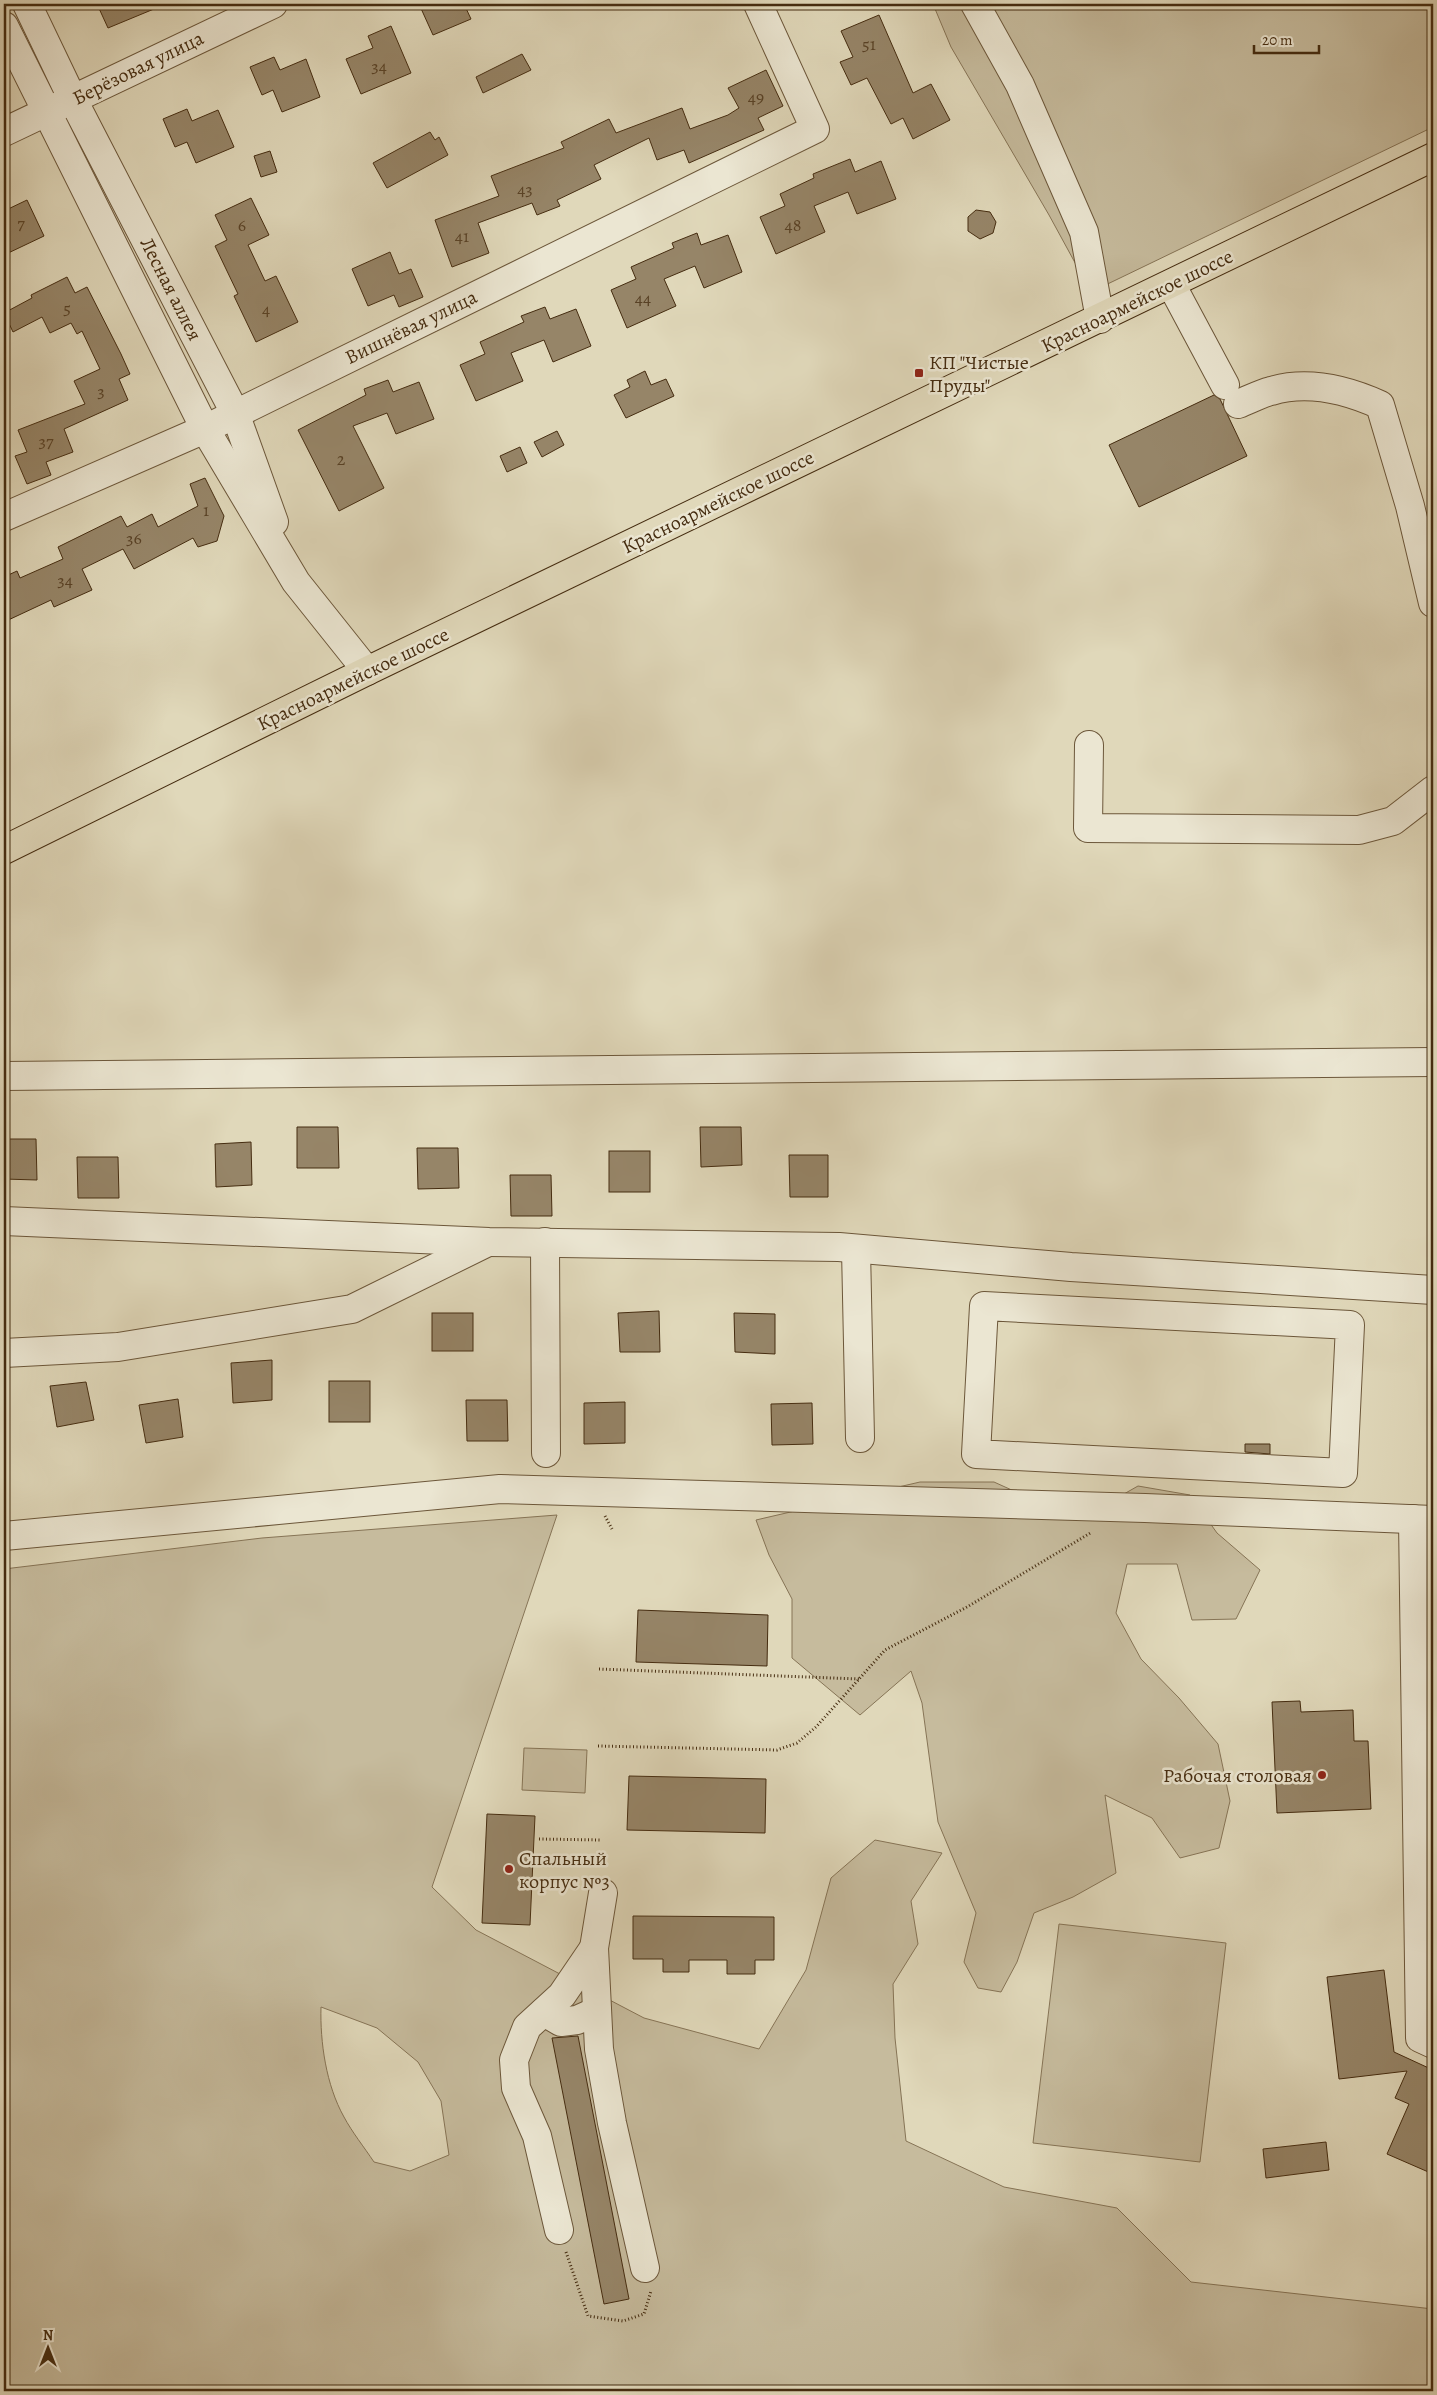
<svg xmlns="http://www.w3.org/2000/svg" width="1437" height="2395" viewBox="0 0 1437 2395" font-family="Alegreya,serif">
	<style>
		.green { fill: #c6bb9d; stroke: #867456; fill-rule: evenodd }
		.building { fill: #968568; stroke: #452c10 }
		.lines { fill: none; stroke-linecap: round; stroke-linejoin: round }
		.minor-casing { stroke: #6c573a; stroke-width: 30 }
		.major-casing { stroke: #452c10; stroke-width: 30 }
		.path { stroke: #452c10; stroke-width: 3; stroke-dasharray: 1 2.5; stroke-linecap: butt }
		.minor { stroke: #ebe6d2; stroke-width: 28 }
		.major { stroke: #e0d8ba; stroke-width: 28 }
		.poi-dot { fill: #8f2418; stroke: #ebe6d2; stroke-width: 2 }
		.labels { text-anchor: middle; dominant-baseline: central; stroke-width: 5; stroke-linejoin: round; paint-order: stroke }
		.number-label { font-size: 18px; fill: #594226 }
		.street-label { font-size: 20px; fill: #452c10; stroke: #ebe6d2 }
		.poi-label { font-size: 20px; fill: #452c10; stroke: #ebe6d2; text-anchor: start }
	</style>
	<rect width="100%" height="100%" fill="#e0d8ba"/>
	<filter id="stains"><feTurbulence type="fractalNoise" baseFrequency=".004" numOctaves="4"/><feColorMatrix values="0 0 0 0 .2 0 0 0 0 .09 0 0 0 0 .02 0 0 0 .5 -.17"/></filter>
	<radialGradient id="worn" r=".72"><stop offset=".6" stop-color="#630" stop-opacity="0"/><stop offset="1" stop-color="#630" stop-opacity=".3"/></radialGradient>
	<g class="green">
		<path d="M933,4H1433V127L1091,292L1049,215L951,47Z"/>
		<path d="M920,1482H994L1078,1520L1138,1486L1190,1495L1217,1533L1260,1570L1236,1619L1192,1620L1177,1564H1127L1116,1613L1141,1659L1179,1698L1218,1744L1230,1801L1219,1848L1180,1858L1152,1818L1105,1795L1116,1873L1073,1897L1034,1913L1017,1962L1001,1992L978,1988L964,1962L976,1913L938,1822L922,1703L911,1671L860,1715L792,1658V1599L769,1555L756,1520Z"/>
		<path d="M557,1515L432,1887L476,1930L644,2018L759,2049L806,1970L831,1878L875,1840L942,1853L911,1901L918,1944L893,1984L895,2038L906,2141L1004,2187L1117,2208L1191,2282L1433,2309V2391H4V1569L262,1538ZM321,2007L377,2028L418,2062L441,2101L449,2155L410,2171L374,2162C364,2147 352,2132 344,2117C326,2085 320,2042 321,2007Z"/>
		<path d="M524,1748L587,1750L585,1793L522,1790Z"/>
		<path d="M1059,1924L1226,1943L1200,2162L1033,2143Z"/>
	</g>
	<g class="building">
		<path d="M97,4H166L108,28Z"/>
		<path d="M419,4H464L471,19L433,35Z"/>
		<path d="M879,15L913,93L931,84L950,120L913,139L903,118L891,124L867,78L851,85L840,62L853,57L841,31Z"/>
		<path d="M391,26L411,73L361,94L346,59L373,48L368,36Z"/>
		<path d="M522,54L531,70L483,93L476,77Z"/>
		<path d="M274,57L280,70L306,59L320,97L282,112L273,90L262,95L250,67Z"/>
		<path d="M766,70L783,106L758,118L764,130L689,163L684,150L657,160L649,138L594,165L601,179L557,200L560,206L537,215L532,203L478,223L489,253L452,267L435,220L499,196L491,176L564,148L561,142L609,119L616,133L682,108L690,129L728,115L739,108L728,88Z"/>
		<path d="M187,109L192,121L218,110L234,147L196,163L187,142L175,147L163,119Z"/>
		<path d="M430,132L435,140L439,137L448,155L387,188L373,163Z"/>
		<path d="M270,151L277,172L261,177L254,156Z"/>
		<path d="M850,159L855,172L881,161L896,199L857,214L848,192L814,206L825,232L776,254L760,217L785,206L780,194L814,178L813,174Z"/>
		<path d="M251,198L269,235L248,245L265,281L276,276L298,322L256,342L234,296L238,294L215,246L227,240L215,215Z"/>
		<path d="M27,200L44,236L4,255V211Z"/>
		<path d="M976,210L990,212L996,222L993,233L980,239L968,231V217Z"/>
		<path d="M697,233L701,245L728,235L742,272L704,288L695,266L664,279L676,306L627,328L611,290L636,279L631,267L674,248L672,243Z"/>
		<path d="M390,252L399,274L411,269L423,297L399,307L394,295L368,306L352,269Z"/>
		<path d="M67,277L75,293L87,287L121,354L130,374L119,379L128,400L64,429L73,452L46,462L51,475L27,484L15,456L27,452L18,430L85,404L74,381L100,369L82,331L77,334L71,323L50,333L42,317L13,332L4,313L32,298L31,295Z"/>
		<path d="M545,307L550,319L576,309L591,346L553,362L544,340L511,353L523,381L476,401L460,365L485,354L480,342L524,322L521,316Z"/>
		<path d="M645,371L651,385L666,379L674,396L626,418L614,395L630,387L627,380Z"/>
		<path d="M388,380L393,392L419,382L434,419L396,434L387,413L353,426L384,488L339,511L298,430L366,395L364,389Z"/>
		<path d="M1214,395L1220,399L1247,456L1139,507L1109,445Z"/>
		<path d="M557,431L564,445L542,457L534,442Z"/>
		<path d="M520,447L527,463L507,472L500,456Z"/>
		<path d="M205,478L224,516L217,541L198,547L193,538L134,569L123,549L82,569L92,590L54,607L51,600L4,622V577L17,571L20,578L63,559L58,547L121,516L127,527L152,514L158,527L198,506L190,484Z"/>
		<path d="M297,1127H338L339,1168H297Z"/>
		<path d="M700,1127H741L742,1165L701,1167Z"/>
		<path d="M4,1139H36L37,1180L4,1179Z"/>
		<path d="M251,1142L252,1185L216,1187L215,1144Z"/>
		<path d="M417,1148H458L459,1188L418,1189Z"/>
		<rect x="609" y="1151" width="41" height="41"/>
		<path d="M789,1155H828V1197H790Z"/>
		<path d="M77,1157H118L119,1198H78Z"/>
		<path d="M510,1175H551L552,1216H511Z"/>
		<path d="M659,1311L660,1352H620L618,1313Z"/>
		<rect x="432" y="1313" width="41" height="38"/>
		<path d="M734,1313L775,1314V1354L735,1352Z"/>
		<path d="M272,1360V1400L233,1403L231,1363Z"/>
		<rect x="329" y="1381" width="41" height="41"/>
		<path d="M86,1382L94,1420L57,1427L50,1386Z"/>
		<path d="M178,1399L183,1437L146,1443L139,1405Z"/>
		<path d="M466,1400H507L508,1441H467Z"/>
		<path d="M625,1402V1443L584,1444V1403Z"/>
		<path d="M812,1403L813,1444L772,1445L771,1404Z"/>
		<path d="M1245,1444H1270V1454L1245,1452Z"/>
		<path d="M638,1610L768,1615L767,1666L636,1662Z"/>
		<path d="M1300,1701L1301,1712L1353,1710L1354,1741H1368L1371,1809L1277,1813L1272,1702Z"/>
		<path d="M629,1776L766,1779L765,1833L627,1830Z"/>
		<path d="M487,1814L535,1816L530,1925L482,1923Z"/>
		<path d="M633,1916L774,1917V1960H755V1974H727V1960H689V1972H663V1959H633Z"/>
		<path d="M1384,1970L1394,2052L1433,2070V2174L1387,2154L1409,2104L1395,2098L1407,2071L1339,2079L1327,1977Z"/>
		<path d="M578,2036L629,2299L604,2304L552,2038Z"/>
		<path d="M1326,2142L1329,2170L1266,2178L1263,2149Z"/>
	</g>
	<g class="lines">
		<g class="minor-casing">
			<g id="minor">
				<path d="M27,4L72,98L235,413L274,522"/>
				<path d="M975,4L1020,85L1084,232L1100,319"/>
				<path d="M4,26L205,429L296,582L367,671"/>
				<path d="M4,132L273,4"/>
				<path d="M1171,284L1225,385"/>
				<path d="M1238,404C1249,400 1259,394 1271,391C1308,380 1347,390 1380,405L1410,506L1433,603"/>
				<path d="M4,517L205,429L815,129L758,4"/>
				<path d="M1089,745L1088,828L1359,830L1393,821L1433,790"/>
				<path d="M4,1076L1433,1062"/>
				<path d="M4,1221L489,1242L839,1247L1071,1267L1433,1290"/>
				<path d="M545,1242L546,1453"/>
				<path d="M856,1249L860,1438"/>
				<path d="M984,1306L1350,1325L1343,1473L976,1454Z"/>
				<path d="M4,1353L118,1347L352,1309L486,1243"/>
				<path d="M1413,1519L1420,2038L1433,2044"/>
				<path d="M4,1536L500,1489L1145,1508L1433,1520"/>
				<path d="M603,1893L594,1948L599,2049L612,2123L645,2268"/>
				<path d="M544,2012L561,2022L577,2020L597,2011"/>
				<path d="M559,2230L537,2136L516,2088L514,2060L527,2027L562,1995L594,1948"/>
			</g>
		</g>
		<g class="major-casing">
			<path id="major" d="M4,850L367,671L1433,157"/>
		</g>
		<g class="path">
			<path d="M605,1516L612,1529"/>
			<path d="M599,1669L859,1679"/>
			<path d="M598,1746L777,1750L797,1743L816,1727L885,1650L967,1607L1092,1532"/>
			<path d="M539,1839L602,1840"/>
			<path d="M566,2252L588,2316L623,2321L644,2314L651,2291"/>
		</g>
		<use href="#minor" class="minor"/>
		<use href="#major" class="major"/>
	</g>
	<g class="poi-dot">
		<rect x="914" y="368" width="10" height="10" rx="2.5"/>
		<circle cx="1322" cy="1775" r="5"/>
		<circle cx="509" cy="1869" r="5"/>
	</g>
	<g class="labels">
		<g class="number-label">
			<text x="869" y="44">51</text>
			<text x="379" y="66">34</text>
			<text x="756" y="97">49</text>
			<text x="525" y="189">43</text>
			<text x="21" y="223">7</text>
			<text x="242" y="225">6</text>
			<text x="793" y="225">48</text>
			<text x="462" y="236">41</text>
			<text x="643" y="298">44</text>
			<text x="67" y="308">5</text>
			<text x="266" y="309">4</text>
			<text x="101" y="391">3</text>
			<text x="46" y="441">37</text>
			<text x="341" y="459">2</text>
			<text x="206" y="510">1</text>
			<text x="134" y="538">36</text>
			<text x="65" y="580">34</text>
		</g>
		<g class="street-label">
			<text transform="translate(138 68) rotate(-26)">Берёзовая улица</text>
			<text transform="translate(171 289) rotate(63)">Лесная аллея</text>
			<text transform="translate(1137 301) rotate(-26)">Красноармейское шоссе</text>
			<text transform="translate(411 327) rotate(-26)">Вишнёвая улица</text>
			<text transform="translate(718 502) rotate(-26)">Красноармейское шоссе</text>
			<text transform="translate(353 679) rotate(-26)">Красноармейское шоссе</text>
		</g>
		<g class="poi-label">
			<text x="929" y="362">КП "Чистые<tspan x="929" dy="23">Пруды"</tspan></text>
			<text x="1312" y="1775" text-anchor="end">Рабочая столовая</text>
			<text x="519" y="1858">Спальный<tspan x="519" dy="23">корпус №3</tspan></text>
		</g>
	</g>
	<rect width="1437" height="2395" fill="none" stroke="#e0d8ba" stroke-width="20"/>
	<rect x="5" y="5" width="1427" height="2385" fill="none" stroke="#452c10" stroke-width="2.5"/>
	<rect x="10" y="10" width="1417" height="2375" fill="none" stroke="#452c10"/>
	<g transform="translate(48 2348)" stroke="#ebe6d2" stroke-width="4" paint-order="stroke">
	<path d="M0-4L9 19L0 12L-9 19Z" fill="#452c10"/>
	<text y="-8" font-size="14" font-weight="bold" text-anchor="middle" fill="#452c10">N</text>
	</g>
	<path d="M1254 45v8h65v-8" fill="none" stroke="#452c10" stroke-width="2.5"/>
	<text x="1262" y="45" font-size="15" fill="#452c10" stroke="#ebe6d2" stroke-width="4" paint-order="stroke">20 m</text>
	<rect width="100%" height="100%" filter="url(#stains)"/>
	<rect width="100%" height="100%" fill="url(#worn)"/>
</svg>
